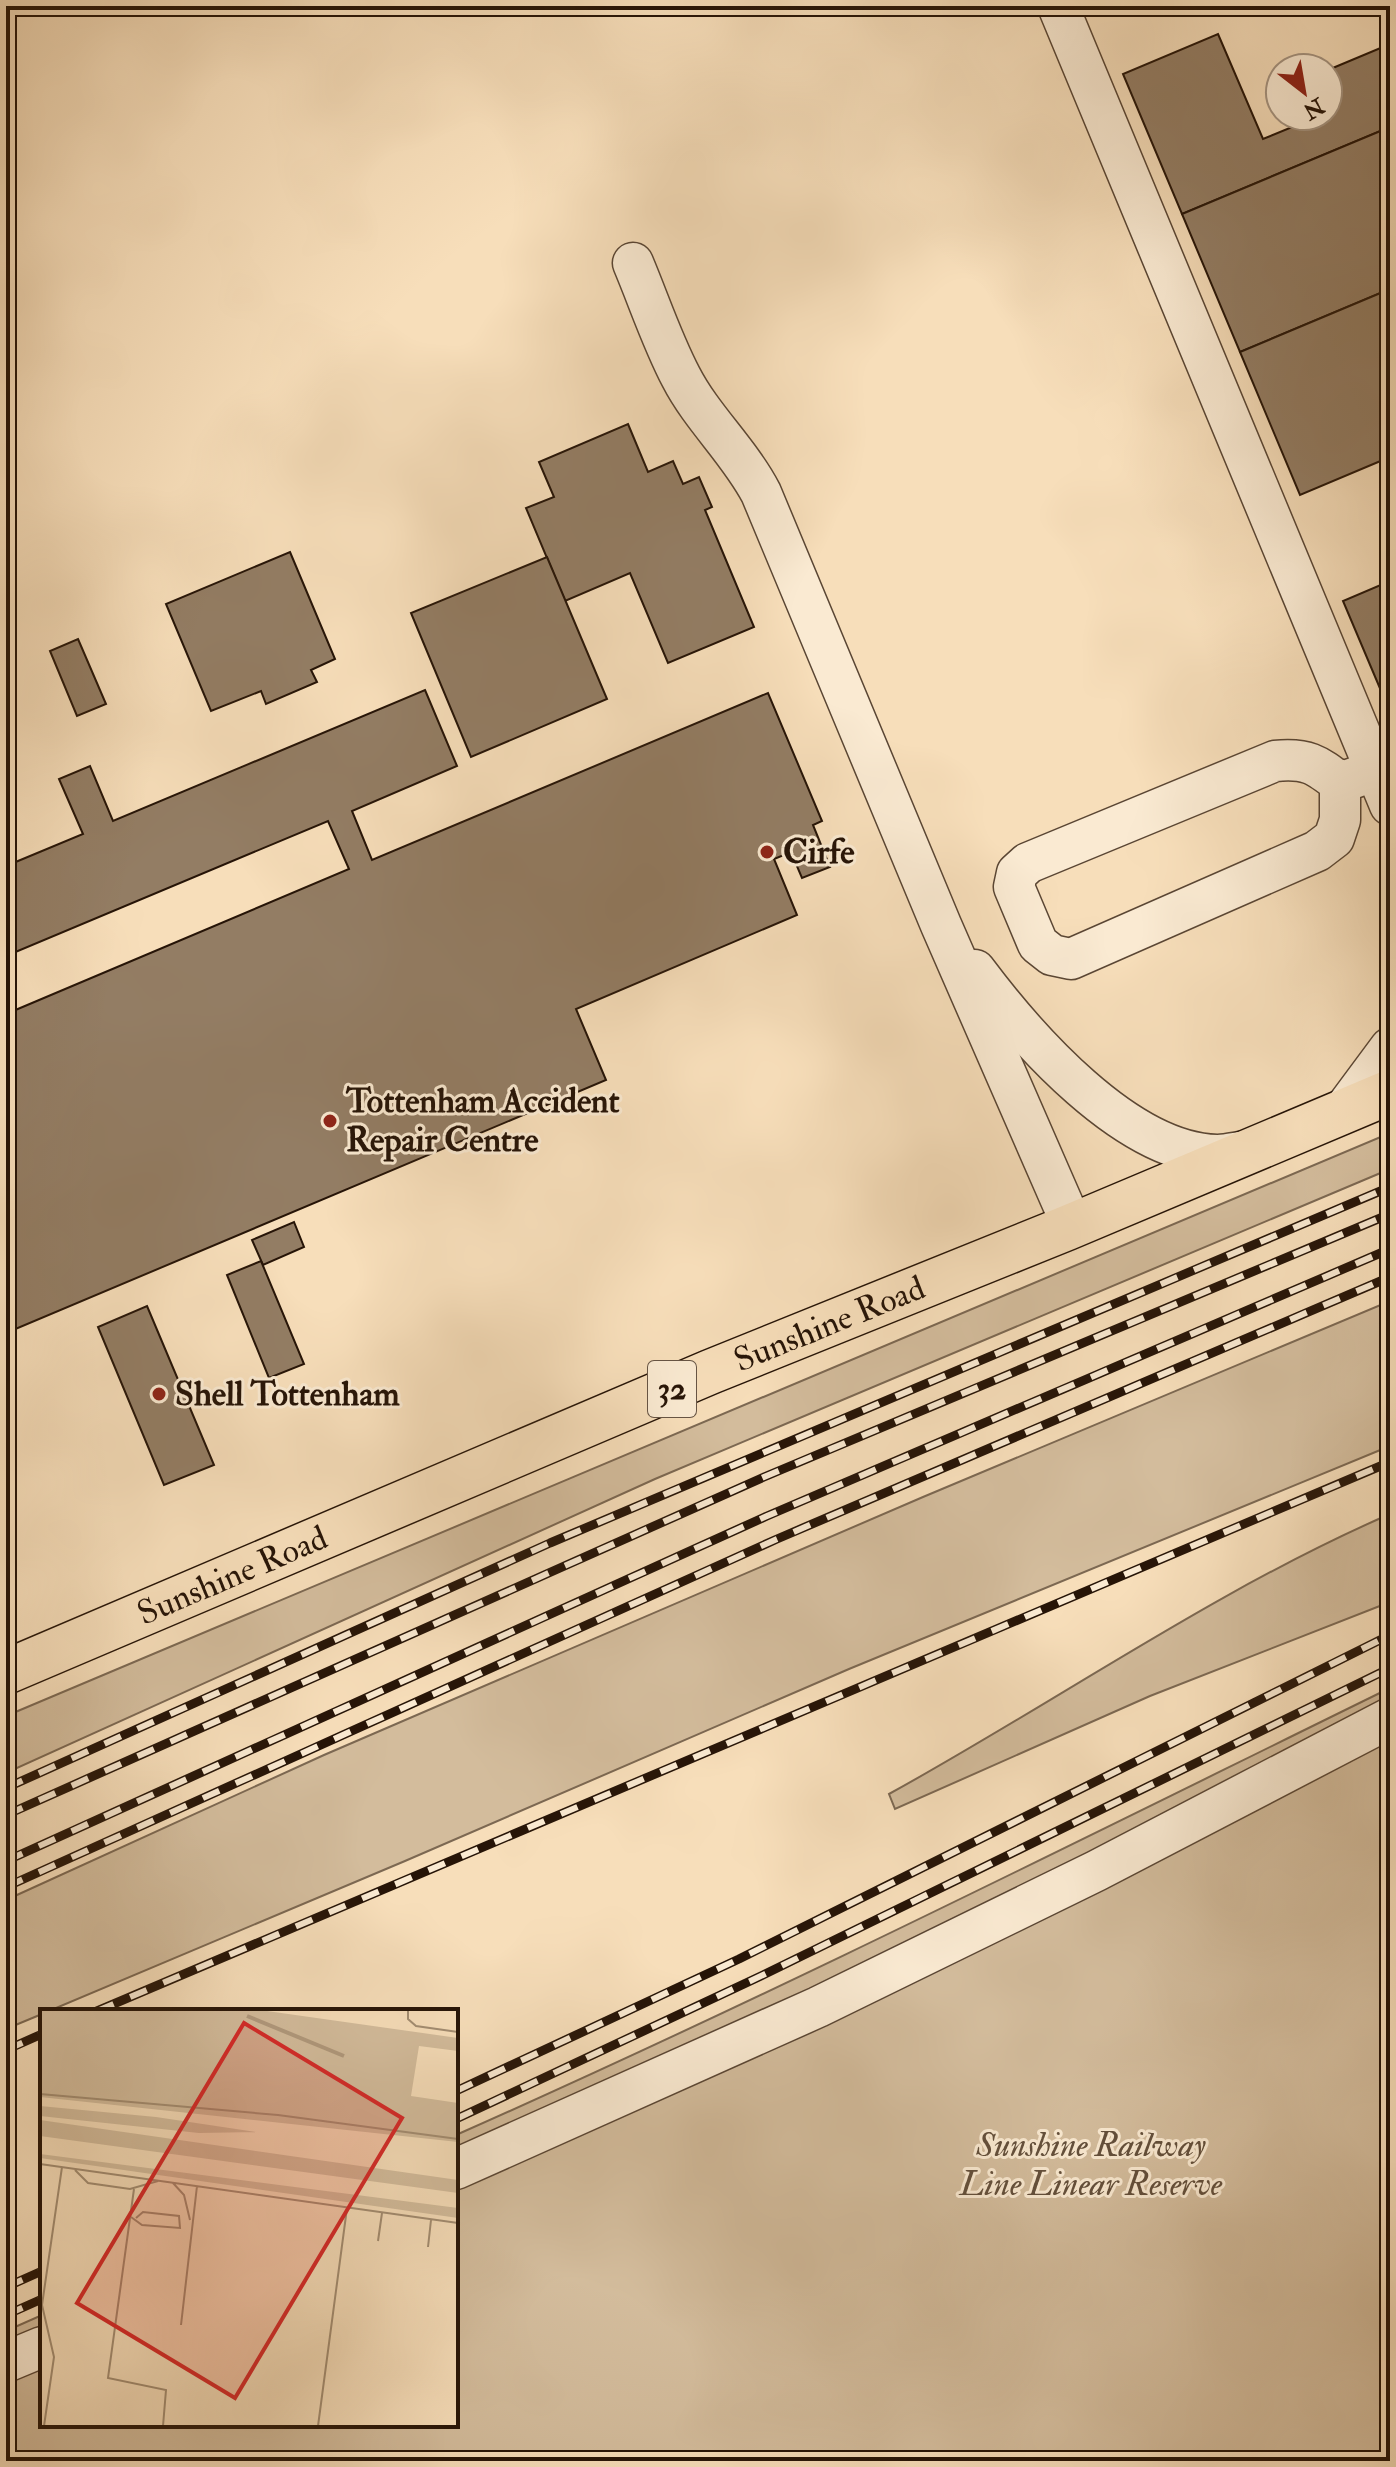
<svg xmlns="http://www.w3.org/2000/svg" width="1396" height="2467" viewBox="0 0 1396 2467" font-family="'IM FELL Double Pica',serif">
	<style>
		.green { fill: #d3bc9c; stroke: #7c6852; stroke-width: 2 }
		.building { fill: #937d64; stroke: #261407; stroke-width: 2 }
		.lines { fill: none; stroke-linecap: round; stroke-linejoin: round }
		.minor-casing { stroke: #5a4634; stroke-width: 43 }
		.major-casing { stroke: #261407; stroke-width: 47 }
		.minor { stroke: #faead2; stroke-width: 40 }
		.major { stroke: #f7deba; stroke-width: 44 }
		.rail-casing { stroke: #261407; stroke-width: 9 }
		.rail { stroke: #faead2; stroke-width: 6; stroke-dasharray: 18; stroke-linecap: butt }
		.poi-dot { fill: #8f2418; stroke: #faead2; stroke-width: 3 }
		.labels { text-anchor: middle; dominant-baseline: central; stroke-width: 6; stroke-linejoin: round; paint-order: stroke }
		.shield { fill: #faead2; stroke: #665444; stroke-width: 2 }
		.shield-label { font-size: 32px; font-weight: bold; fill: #261407 }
		.poi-label { font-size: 34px; font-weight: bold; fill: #261407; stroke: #faead2; text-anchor: start }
		.street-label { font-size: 34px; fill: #261407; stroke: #faead2 }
		.park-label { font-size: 34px; font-style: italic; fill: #634f3b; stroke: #faead2 }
		.inset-river { fill: none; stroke: #b0997d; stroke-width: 4 }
		.inset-road { fill: none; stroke: #a38d72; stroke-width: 2 }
		.view { fill: #d62828; fill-opacity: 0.15; stroke: #d62828; stroke-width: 4 }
		.inset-edge { fill: none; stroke: #261407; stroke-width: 4 }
	</style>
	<rect width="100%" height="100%" fill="#f7deba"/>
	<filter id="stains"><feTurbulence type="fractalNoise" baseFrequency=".0025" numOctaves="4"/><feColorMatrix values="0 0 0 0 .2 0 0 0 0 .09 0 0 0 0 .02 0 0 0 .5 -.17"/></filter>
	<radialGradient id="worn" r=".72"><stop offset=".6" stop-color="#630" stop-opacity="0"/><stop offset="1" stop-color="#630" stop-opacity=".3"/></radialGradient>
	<g class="green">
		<path d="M1390,1133V1169L655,1479L6,1773V1716Z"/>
		<path d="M1390,1301V1446L849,1669L405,1861L49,2011H42V2014L6,2029V1900L324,1755L923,1497Z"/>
		<path d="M1390,1514V1602L1150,1696L895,1809L889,1794C1056,1702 1215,1590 1390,1514Z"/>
		<path d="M1390,1688V2461H6V2331L42,2315V2425H456V2135C772,1995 1080,1840 1390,1688Z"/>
	</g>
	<g class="building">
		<path d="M1218,34L1263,139L1302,123L1299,116H1328V70L1390,44V127L1182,214L1123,74Z"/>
		<path d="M1390,127V289L1240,352L1182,214Z"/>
		<path d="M1390,289V457L1300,495L1240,352Z"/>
		<path d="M628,424L648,472L673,461L683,484L699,477L712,507L705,510L754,627L668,663L630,573L565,601L526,508L554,497L539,462Z"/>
		<path d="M290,552L335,659L311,670L317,682L266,704L261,691L211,711L166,604Z"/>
		<path d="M547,557L607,699L471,757L411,613Z"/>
		<path d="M1390,581V712L1343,601Z"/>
		<path d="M78,639L106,704L77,716L50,651Z"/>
		<path d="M425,690L457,766L352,811L372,860L768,693L822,821L813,825L830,867L802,878L791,852L774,859L797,915L576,1009L606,1080L6,1333V1014L349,869L328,821L6,956V866L83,834L59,779L90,766L113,821Z"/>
		<path d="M294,1222L304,1247L263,1265L252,1240Z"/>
		<path d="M261,1261L304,1364L269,1378L227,1275Z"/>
		<path d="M147,1306L214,1465L164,1485L98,1327Z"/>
	</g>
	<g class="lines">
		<g class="minor-casing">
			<g id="minor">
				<path d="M1058,6L1390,805"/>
				<path d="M633,263C649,301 662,341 681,377C702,418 739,451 761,493L941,925L1072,1225"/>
				<path d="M1340,783V820L1334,838L1317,851L1071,959L1052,955L1038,944L1014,887L1017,873L1028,863L1275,761C1307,758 1316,764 1340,783L1376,770"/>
				<path d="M975,970C1026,1038 1126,1153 1217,1155C1227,1155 1238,1152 1248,1151"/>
				<path d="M1341,1114L1390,1048"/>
				<path d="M456,2169L818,2007L1096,1871L1390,1718"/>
				<path d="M6,2362L42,2347"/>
			</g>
		</g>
		<g class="major-casing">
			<g id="major">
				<path id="s1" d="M6,1672L710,1372L1067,1228L1390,1092"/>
			</g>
		</g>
		<use href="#minor" class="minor"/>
		<use href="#major" class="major"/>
		<g class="rail-casing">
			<g id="rail">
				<path d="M6,1788L550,1543L1390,1187"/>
				<path d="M6,1815L764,1477L1390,1214"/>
				<path d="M6,1861L767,1516L1390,1249"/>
				<path d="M6,1887L777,1539L1390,1277"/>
				<path d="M97,2011L1390,1462"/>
				<path d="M6,2050L42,2034"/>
				<path d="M456,2091L739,1959L1390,1635"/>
				<path d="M456,2119L763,1975L1390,1668"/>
				<path d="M6,2287L42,2271"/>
				<path d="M6,2315L42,2299"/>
			</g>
		</g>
		<use href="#rail" class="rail"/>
	</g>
	<g class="poi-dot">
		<circle cx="767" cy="852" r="8"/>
		<circle cx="330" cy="1121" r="8"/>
		<circle cx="159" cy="1394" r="8"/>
	</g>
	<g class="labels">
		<rect class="shield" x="648" y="1361" width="48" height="56" rx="6"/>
		<g class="shield-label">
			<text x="672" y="1389">32</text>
		</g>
		<g class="poi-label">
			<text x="783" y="852">Cirfe</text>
			<text x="346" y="1101">Tottenham Accident<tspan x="346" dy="39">Repair Centre</tspan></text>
			<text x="175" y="1394">Shell Tottenham</text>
		</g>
		<g class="street-label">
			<text stroke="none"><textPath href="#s1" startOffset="894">Sunshine Road</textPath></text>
			<text stroke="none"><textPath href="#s1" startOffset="246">Sunshine Road</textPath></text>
		</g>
		<g class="park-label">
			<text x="1091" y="2145">Sunshine Railway<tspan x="1091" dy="39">Line Linear Reserve</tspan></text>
		</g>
	</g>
	<g transform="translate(40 2009)">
		<rect width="418" height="418" fill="#f7deba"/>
		<path d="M0,1H220L418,29V42L379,37L371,87L418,94V133L0,88ZM0,97L116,108L216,123L159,124L0,107ZM0,111L418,171V184L0,127ZM0,145L418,199V209L0,149Z" fill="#d3bc9c"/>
		<path class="inset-river" d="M207,7L304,47"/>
		<path class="inset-road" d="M368,1V10L376,17L418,23M0,85L238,106L418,130M0,155L418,214M35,161L48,174L90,180L118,172M133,174L144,186L150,211M94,180L68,369L126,381L123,417M91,208L102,216L140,219L139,207L103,203L96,209M338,232L342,204M388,238L391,211M141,316L157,177M4,417L14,348L2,296L22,158M278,417L307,199"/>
		<path class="view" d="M204,14L362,109L195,389L37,294Z"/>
		<rect width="418" height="418" class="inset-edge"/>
	</g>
	<rect width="1396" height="2467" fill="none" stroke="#f7deba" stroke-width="32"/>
	<rect x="8" y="8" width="1380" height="2451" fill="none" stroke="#261407" stroke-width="4"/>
	<rect x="16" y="16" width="1364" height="2435" fill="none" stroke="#261407" stroke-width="2"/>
	<g transform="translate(1304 92) rotate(149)"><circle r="38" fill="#faead2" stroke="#a59481" stroke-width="2"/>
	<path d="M0-6L14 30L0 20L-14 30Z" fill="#8f2418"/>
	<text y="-12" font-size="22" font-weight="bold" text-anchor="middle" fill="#261407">N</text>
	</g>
	<rect width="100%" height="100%" filter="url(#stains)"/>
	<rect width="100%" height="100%" fill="url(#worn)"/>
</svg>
